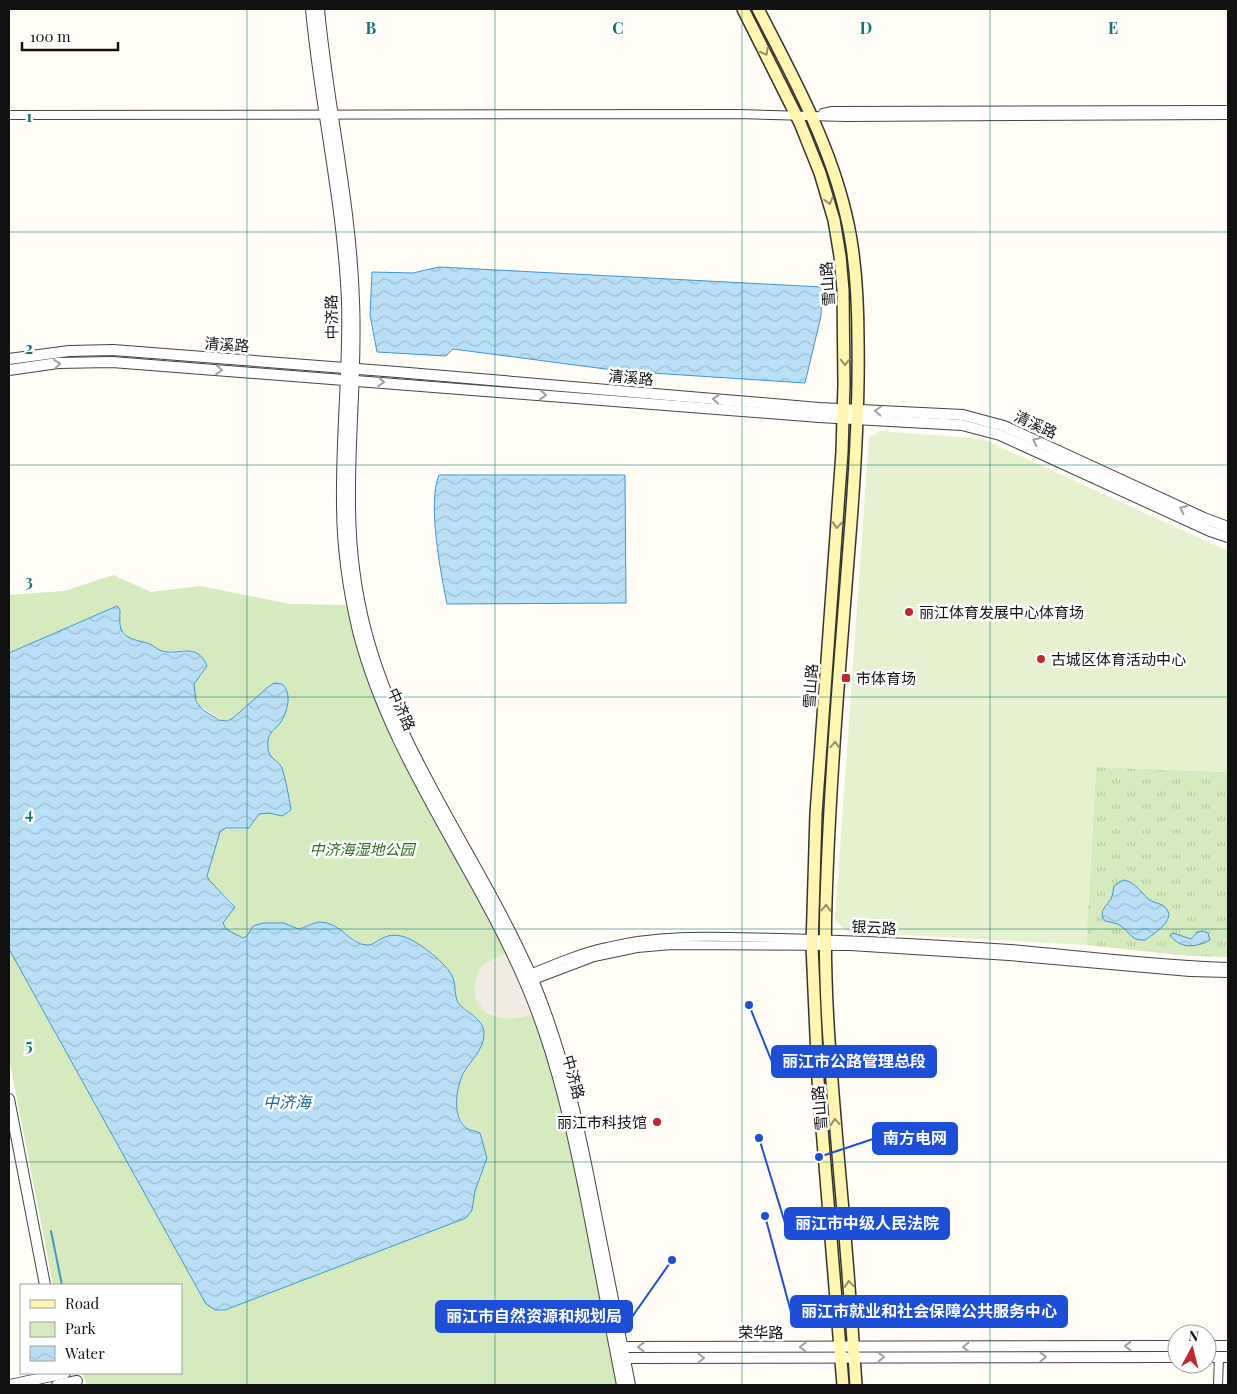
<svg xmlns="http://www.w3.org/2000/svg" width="1237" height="1394" viewBox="0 0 1237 1394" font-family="'Playfair Display','Noto Sans SC',serif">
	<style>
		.grass { fill: url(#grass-tufts) }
		.park { fill: #d5ebbd }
		.pitch { fill: #e6f2cf }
		.plaza { fill: #f1ede2 }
		.water { fill: url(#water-waves); stroke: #3f96cf }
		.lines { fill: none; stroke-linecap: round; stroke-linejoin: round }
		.stream { stroke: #3f96cf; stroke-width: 2 }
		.minor-casing { stroke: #444; stroke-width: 10 }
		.tertiary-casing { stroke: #444; stroke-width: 12 }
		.secondary-casing { stroke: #333; stroke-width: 14 }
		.minor { stroke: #fff; stroke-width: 8 }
		.tertiary { stroke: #fff; stroke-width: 10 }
		.secondary { stroke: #fff6b0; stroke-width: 11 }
		.oneway { stroke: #948f68 }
		.oneway2 { stroke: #a0a0a0 }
		.grid { fill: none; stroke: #0f766e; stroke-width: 1; stroke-opacity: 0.55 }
		.poi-dot { fill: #c4262e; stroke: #fff; stroke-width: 2 }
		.labels { text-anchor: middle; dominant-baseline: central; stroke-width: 5; stroke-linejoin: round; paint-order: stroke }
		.street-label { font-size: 15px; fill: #111; stroke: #fff }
		.poi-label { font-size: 15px; fill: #111; stroke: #fff; text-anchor: start }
		.park-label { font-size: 15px; font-style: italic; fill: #2f6b1f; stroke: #fff }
		.water-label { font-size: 16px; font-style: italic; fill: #1768a6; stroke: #fff }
		.grid-label { font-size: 16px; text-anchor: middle; font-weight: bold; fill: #0f766e; stroke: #fff; stroke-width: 5; stroke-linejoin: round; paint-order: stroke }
		.leader { fill: none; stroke: #1d4ed8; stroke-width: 2 }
		.callout-dot { fill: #1d4ed8; stroke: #fff; stroke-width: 2 }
		.callout { fill: #1d4ed8; stroke: #1d4ed8; stroke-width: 2 }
		.callout-label { font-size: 16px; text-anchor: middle; font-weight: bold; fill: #fff }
	</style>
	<defs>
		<pattern id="grass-tufts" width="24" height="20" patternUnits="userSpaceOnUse" patternTransform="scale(1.25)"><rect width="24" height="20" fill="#d5ebbd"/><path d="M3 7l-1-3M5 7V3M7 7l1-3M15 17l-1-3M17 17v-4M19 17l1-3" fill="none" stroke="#b6c8a1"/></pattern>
		<pattern id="water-waves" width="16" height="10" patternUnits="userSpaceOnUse" patternTransform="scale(1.25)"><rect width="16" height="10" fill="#b9e0f7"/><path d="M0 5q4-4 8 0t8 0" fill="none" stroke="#9ebfd3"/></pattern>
	</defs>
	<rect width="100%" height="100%" fill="#fffdf5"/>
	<path class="grass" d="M1096,767L1228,772V957L1189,956L1086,945Z"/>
	<path class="park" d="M113,575L151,592L200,586L290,604L348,605L360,655L373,691L519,976L561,1096L619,1385H87L82,1373H181V1285H53L9,1058V949L206,1304L212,1309L221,1311L472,1210L475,1191L485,1166L480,1133L466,1128C433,1082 493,1056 483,1027C480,1016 466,1012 459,1003C453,995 456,983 451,974C441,956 406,945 387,935L371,945L367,946L360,943L334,925L311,924L298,929L287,924L249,933L243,938C215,930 224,923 233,903L210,881L207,876L220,832C229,824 243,834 252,825C255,822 257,817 259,814L291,810L281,766L271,756L268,747L270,734L278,725L268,687L233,718C223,723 219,719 211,713C200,707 191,699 194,684C195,678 202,673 206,668L192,652L182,650L169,652L161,651L154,647L128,637L120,628V620L117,606L9,653V595L64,591Z"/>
	<path class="pitch" d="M881,431L983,439L1228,551V772L1096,767L1086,945L848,932L835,920L869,437Z"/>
	<path class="plaza" d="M507,952L534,1014L531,1015L512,1019L500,1018L486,1013L476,1000L474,989L478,972L484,964Z"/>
	<g class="water">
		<path d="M439,267L822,287L821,316L805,383L621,371L453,349L446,356L377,352L370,315L372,272L413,273Z"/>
		<path d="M439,475H625L626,603L447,604C441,574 427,503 439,475Z"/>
		<path d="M117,606L120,610C120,615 119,624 121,629C126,641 141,640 152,645C155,647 158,650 162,651C178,656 197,641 207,666L194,684L196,701L203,710L219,720L227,721L233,718L268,687L274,683L282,684C292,693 288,709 282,720C278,729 269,729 268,742C266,759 278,759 282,768C286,781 289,797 291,810L282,816L269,813L259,814L249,828H226L220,832L207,876L210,881L235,907L223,923L226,929L243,938L247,936L253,926L263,923H284L298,929C305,928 312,923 319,922C341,922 350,944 366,945C377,946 381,932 401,936C415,938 449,965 453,978C456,986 454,997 459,1004C468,1014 485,1019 484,1035C483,1051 470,1061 463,1074C456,1089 452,1116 466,1128C470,1131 476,1131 480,1133L487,1158L475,1191L472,1210L466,1218L225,1310H215L206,1304L9,949V653Z"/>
		<path d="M1123,880C1134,881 1141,892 1148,899C1152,902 1158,903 1162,905C1181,917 1155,933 1145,940C1132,941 1130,933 1121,926C1117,923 1110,922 1105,921C1098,911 1106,907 1111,899C1113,895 1113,890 1114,886Z"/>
		<path d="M1202,931L1208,933L1210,940C1196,948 1180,949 1170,935L1173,933L1191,939L1197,932Z"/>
	</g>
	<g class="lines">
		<path class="stream" d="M51,1231L62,1285"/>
		<g class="minor-casing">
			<g id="minor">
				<path d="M823,113L832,111L1228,110"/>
				<path d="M9,115L738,114L846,117L1228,115"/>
				<path d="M525,976C552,965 579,953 607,947C663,933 723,937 780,938C857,940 933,944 1010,949C1083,955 1155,965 1228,967"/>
				<path d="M528,982L594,957L637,948L672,945L850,946L1009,956L1190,972L1228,973"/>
				<path d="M1218,1385L1219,1357"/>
			</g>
		</g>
		<g class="tertiary-casing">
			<g id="tertiary">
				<path d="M311,9C320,107 343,203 347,301C349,368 341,435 342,503C342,546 348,589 358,631C391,760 476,866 527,987C557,1058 573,1133 588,1209C599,1268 611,1326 622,1385"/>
				<path d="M319,9C328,107 351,203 354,301C357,368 349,436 350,503C350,546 355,589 366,631C399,757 482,862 533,980C564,1054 580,1131 595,1209C607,1268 618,1326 630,1385"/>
				<path d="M9,359L69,351L113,350L397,372L819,408L963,415L1004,426L1204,518L1228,527"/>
				<path d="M9,370L58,363L112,362L819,417L962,425L1000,435L1210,531L1228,537"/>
				<path d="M9,1099L45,1285"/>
				<path d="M1207,1346H1228"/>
				<path d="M618,1347L1177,1346"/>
				<path d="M1207,1357H1228"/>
				<path d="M620,1358L1177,1357"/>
				<path d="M10,1385L65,1373"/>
				<path d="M57,1385L77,1381"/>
			</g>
		</g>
		<g class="secondary-casing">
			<g id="secondary">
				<path d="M743,9L800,123L820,173L834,220L840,256L843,290L844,384L842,452L816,814L812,946L818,1080L843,1385"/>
				<path d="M758,9C792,75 829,142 846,215C856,256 858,298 858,341C859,397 856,453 852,509C842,640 830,771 826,902C823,986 831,1070 838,1154C845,1231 851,1308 856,1385"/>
			</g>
		</g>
		<use href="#minor" class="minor"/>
		<use href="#tertiary" class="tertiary"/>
		<use href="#secondary" class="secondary"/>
	</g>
	<defs><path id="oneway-chevron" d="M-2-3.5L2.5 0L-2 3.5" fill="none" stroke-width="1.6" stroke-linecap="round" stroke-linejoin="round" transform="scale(1.25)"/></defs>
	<g class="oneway">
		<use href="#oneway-chevron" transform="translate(765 52) rotate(63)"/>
		<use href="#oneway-chevron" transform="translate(829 201) rotate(74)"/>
		<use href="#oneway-chevron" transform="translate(845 362) rotate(90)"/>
		<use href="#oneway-chevron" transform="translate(837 525) rotate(94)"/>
		<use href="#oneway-chevron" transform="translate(835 745) rotate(-86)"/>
		<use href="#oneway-chevron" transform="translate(826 908) rotate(-89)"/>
		<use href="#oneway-chevron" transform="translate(835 1122) rotate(-95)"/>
		<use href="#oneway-chevron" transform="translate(849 1284) rotate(-95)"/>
	</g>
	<g class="oneway2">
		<use href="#oneway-chevron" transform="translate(57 364) rotate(-6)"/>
		<use href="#oneway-chevron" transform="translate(219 370) rotate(4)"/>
		<use href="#oneway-chevron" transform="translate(381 382) rotate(4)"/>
		<use href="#oneway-chevron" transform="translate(543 395) rotate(5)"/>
		<use href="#oneway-chevron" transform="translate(716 399) rotate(-175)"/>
		<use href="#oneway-chevron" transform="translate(878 411) rotate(-177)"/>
		<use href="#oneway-chevron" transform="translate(1036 441) rotate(-155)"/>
		<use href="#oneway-chevron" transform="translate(1183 509) rotate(-155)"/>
		<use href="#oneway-chevron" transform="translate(1128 1346) rotate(180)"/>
		<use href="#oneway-chevron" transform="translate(641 1347) rotate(180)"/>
		<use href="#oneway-chevron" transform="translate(803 1347) rotate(180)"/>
		<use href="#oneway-chevron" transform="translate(966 1347) rotate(180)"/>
		<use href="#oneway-chevron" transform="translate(881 1357)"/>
		<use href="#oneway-chevron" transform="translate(1043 1357)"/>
		<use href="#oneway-chevron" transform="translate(701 1358)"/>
	</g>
	<path class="grid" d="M247,9V1385M495,9V1385M742,9V1385M990,9V1385M9,232H1228M9,465H1228M9,697H1228M9,929H1228M9,1162H1228"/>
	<g class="poi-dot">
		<circle cx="909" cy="612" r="5"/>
		<circle cx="1041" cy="659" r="5"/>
		<rect x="841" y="673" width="10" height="10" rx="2.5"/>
		<circle cx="657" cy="1122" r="5"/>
	</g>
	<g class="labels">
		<g class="street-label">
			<text transform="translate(827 284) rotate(-94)">雪山路</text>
			<text transform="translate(331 317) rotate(-91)">中济路</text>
			<text transform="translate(227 344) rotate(4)">清溪路</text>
			<text transform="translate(631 377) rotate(5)">清溪路</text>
			<text transform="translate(1036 424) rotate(25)">清溪路</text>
			<text transform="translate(810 686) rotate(-86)">雪山路</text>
			<text transform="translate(402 709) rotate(66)">中济路</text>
			<text transform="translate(874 927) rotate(3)">银云路</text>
			<text transform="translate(574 1077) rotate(75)">中济路</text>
			<text transform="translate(819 1108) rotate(-95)">雪山路</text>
			<text x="761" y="1332">荣华路</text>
		</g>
		<g class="poi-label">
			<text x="919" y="612">丽江体育发展中心体育场</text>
			<text x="1051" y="659">古城区体育活动中心</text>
			<text x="856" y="678">市体育场</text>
			<text x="647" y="1122" text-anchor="end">丽江市科技馆</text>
		</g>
		<g class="park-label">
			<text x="362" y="849">中济海湿地公园</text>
		</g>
		<g class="water-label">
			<text x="287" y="1101">中济海</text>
		</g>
	</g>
	<g class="grid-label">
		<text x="371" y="34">B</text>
		<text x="618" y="34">C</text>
		<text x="866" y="34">D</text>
		<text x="1113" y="34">E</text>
		<text x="29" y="122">1</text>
		<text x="29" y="354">2</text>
		<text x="29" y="587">3</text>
		<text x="29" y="819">4</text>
		<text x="29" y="1051">5</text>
	</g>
	<path class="leader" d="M749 1005L772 1062M819 1157L873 1139M759 1138L785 1223M765 1216L791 1312M672 1260L632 1317"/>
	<g class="callout-dot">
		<circle cx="749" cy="1005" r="5"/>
		<circle cx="819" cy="1157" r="5"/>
		<circle cx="759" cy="1138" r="5"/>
		<circle cx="765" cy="1216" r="5"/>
		<circle cx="672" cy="1260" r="5"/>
	</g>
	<g class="callout">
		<rect x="772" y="1046" width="164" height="31" rx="5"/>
		<rect x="873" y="1123" width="84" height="31" rx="5"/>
		<rect x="785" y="1208" width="164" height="31" rx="5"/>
		<rect x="791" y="1296" width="276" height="31" rx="5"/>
		<rect x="436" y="1301" width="196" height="31" rx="5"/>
	</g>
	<g class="callout-label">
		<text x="854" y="1067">丽江市公路管理总段</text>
		<text x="915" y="1144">南方电网</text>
		<text x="867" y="1229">丽江市中级人民法院</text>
		<text x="929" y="1317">丽江市就业和社会保障公共服务中心</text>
		<text x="534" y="1322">丽江市自然资源和规划局</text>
	</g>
	<rect width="1237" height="1394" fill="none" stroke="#111111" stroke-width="20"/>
	<rect x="20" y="1284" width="162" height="90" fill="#ffffff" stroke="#a0a0a0"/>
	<rect x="30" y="1300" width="25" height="8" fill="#fff6b0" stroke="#a0a0a0"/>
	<text x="65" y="1309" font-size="15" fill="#111111">Road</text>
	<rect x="30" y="1322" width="25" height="15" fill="#d5ebbd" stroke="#a0a0a0"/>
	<text x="65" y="1334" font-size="15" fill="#111111">Park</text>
	<rect x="30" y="1346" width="25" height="15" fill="url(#water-waves)" stroke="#a0a0a0"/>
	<text x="65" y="1359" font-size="15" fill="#111111">Water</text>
	<g transform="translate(1192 1349) rotate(7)"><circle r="24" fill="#ffffff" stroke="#a0a0a0"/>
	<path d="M0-4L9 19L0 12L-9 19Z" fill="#c4262e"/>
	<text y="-8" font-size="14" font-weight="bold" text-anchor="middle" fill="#111111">N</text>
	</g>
	<path d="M22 42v8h96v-8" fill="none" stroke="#111111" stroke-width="2.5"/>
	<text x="30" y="42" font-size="15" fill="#111111" stroke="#ffffff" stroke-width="4" paint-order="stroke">100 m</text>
</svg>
